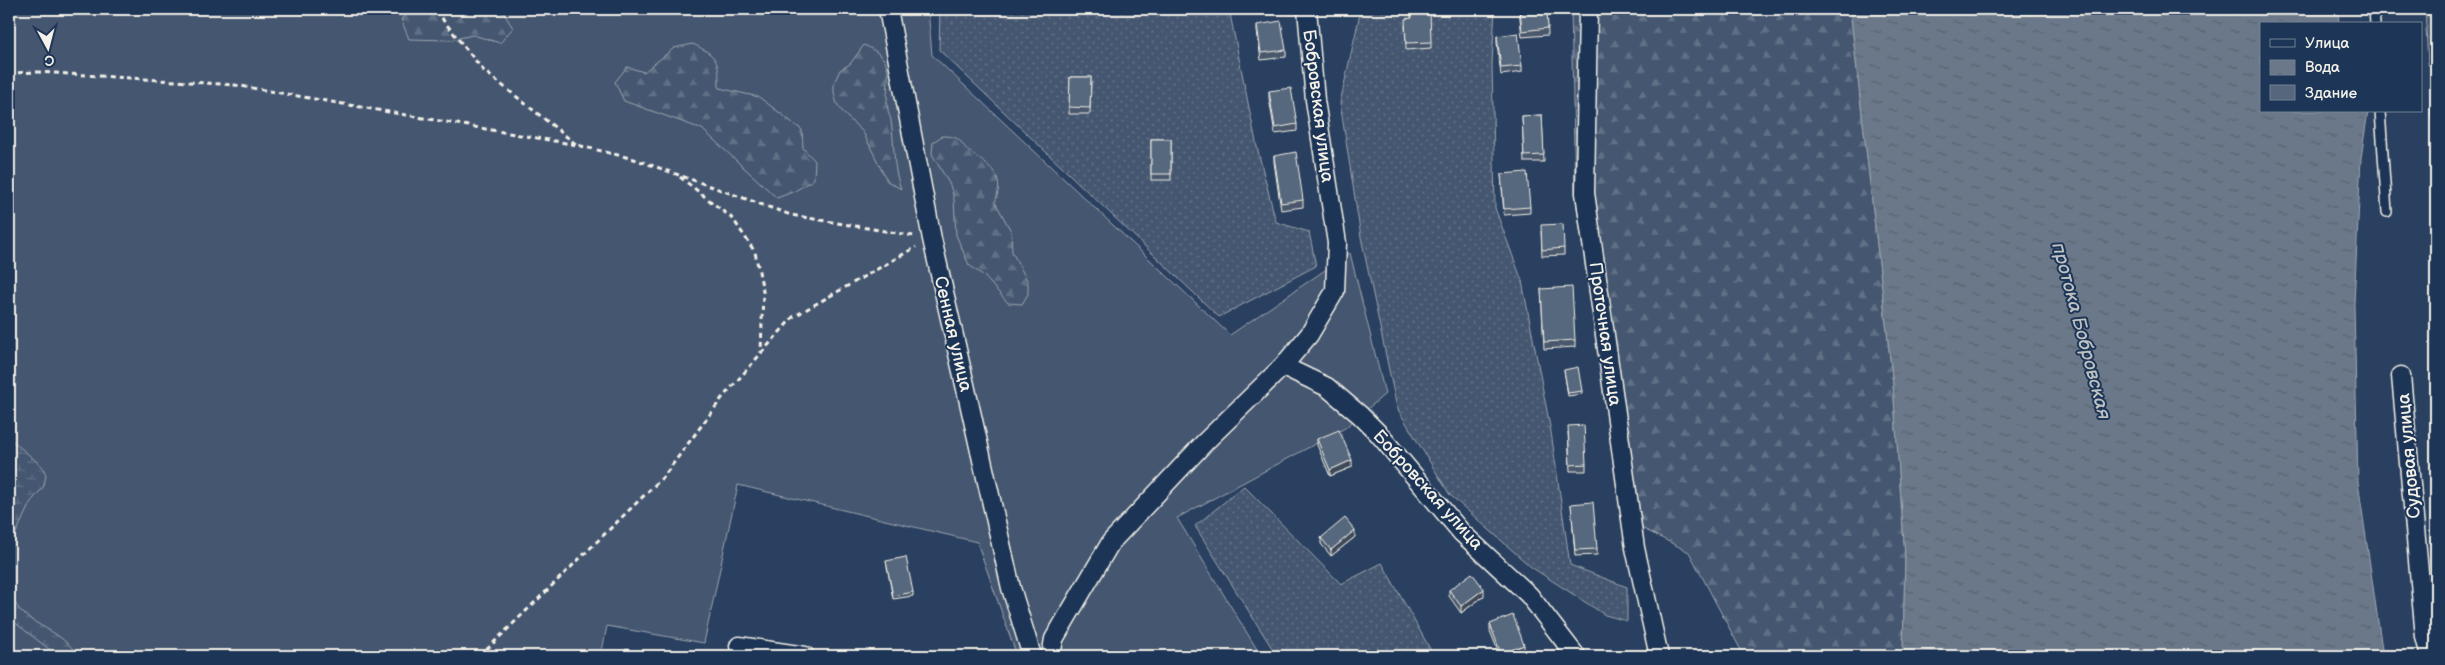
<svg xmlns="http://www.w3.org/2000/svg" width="2445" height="665" viewBox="0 0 2445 665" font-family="'Balsamiq Sans',sans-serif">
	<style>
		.grass { fill: #445771; stroke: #9ca4ac }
		.forest { fill: url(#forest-firs); stroke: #9ca4ac }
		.wetland { fill: url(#wetland-marsh); stroke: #9ca4ac }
		.garden { fill: url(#garden-dots); stroke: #9ca4ac }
		.water { fill: url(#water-ripples); stroke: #a1a8b0 }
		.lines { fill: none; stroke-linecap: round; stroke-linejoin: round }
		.service-casing { stroke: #f4f1e8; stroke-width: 12 }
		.minor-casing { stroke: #f4f1e8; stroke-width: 21 }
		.path { stroke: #f4f1e8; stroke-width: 3; stroke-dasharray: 5 4; stroke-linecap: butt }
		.service { stroke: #1d3557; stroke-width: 9 }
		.minor { stroke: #1d3557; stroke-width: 18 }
		.wall { fill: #4a596c; stroke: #f4f1e8 }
		.shaded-wall { fill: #3c4858; stroke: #f4f1e8 }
		.building { fill: #56677d; stroke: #f4f1e8 }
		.labels { text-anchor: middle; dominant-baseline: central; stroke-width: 4; stroke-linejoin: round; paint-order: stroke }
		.street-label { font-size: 18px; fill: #f4f1e8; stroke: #1d3557 }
		.water-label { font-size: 19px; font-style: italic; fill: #bdc1c2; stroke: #1d3557 }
	</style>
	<defs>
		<pattern id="forest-firs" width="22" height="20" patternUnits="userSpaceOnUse" patternTransform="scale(1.25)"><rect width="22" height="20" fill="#445771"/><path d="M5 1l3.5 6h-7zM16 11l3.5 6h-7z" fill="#607085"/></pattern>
		<pattern id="wetland-marsh" width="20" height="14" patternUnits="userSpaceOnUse" patternTransform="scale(1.25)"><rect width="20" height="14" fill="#445771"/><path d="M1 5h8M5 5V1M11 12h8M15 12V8" fill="none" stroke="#607085"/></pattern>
		<pattern id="garden-dots" width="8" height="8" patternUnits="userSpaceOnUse" patternTransform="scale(1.25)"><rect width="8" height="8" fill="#445771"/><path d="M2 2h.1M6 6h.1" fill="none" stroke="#607085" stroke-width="1.8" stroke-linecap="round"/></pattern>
		<pattern id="water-ripples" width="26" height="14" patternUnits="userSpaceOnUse" patternTransform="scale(1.25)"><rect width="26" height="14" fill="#6a788a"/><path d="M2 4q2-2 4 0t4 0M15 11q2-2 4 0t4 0" fill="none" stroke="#5b626b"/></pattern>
	</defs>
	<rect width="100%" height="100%" fill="#2a4060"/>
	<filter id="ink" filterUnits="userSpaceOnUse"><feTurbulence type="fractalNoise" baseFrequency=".02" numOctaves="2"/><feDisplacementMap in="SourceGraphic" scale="10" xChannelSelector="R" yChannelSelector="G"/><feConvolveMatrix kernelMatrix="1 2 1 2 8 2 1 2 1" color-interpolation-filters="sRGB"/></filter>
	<g filter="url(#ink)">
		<path class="grass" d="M9,9H928L932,55L1230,335L1350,253L1385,394L1345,428L1177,518L1261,656H1017L977,542L738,485L704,643L607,626L601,656H9Z"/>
		<g class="forest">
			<path d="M414,9H501L513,28L500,43L473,35L450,40L409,39L401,19Z"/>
			<path d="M1571,9H1850L1893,384L1905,557L1903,656H1744L1689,552L1622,518L1575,193Z"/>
			<path d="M693,44C718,56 719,61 719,88L759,97L802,130L803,148L815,161L814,179L795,191L777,198L702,129L624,101L615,82L627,67L644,72L674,48Z"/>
			<path d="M864,45C901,61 883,81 888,110C888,114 891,117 891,121C895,145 892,166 901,189L887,181L863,132L845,115L837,104L834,93V83L840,70L850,64Z"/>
			<path d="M942,136C964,136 958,143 971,153C990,167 1006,174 995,202L1011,231L1012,252L1028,282V294L1022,304L1008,303L984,276L969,265L956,235L954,199L950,185L932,154L933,142Z"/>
		</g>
		<g class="wetland">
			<path d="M9,438L42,466L46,475L44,486L30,503L9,548Z"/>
			<path d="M9,590C18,617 35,621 57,635C66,641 73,649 80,656H58L9,618Z"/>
		</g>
		<g class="garden">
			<path d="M940,9H1229L1257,147L1276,222L1309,232L1316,266L1219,317L939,50Z"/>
			<path d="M1361,9H1495L1492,64L1495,208L1522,281L1551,432L1570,565L1627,587V621L1605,615L1531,567L1450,495L1397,408L1361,237L1340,103Z"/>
			<path d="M2425,9H2436V65H2428Z"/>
			<path d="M2434,130H2436V191L2431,190Z"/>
			<path d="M1244,486L1341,584L1382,563L1434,656H1277L1195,526Z"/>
		</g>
		<path class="water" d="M1850,9H2338L2339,24H2261V111H2368L2361,158L2354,304L2358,482L2383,656H1903L1905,557L1893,384Z"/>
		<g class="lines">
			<g class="service-casing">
				<g id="service">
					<path d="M2374,9L2375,24"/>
					<path d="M2380,111L2387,212"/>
				</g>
			</g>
			<g class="minor-casing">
				<g id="minor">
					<path d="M888,9L932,239L1011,588L1032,656"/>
					<path d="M1588,9L1585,193L1635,548L1659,656"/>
					<path d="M1283,366L1327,387L1360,415L1378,433L1462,533L1529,595L1576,656"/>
					<path d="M2401,376L2425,637L2430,656"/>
					<path d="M739,646L805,656"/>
					<path d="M1051,656L1054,639L1111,542L1205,442L1283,366L1309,335L1335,291L1337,243L1315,100L1307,9"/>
				</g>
			</g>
			<g class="path">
				<path d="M440,9L443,20L483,70L577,145L634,159L791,215L914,236"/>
				<path d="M9,73L39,72L235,85L577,145"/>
				<path d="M680,177L733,219L755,252L763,291L761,353"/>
				<path d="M480,656L664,476L722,398L793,317L916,247"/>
			</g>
			<use href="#service" class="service"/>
			<use href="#minor" class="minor"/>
		</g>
		<g class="wall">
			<path d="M1519,9H1547L1548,35L1522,37Z"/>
			<path d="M1411,11L1431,42V48L1406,50L1405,25L1411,18Z"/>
			<path d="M1257,25L1286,50V57L1261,60L1257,31Z"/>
			<path d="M1497,36L1522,66V72L1501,75L1497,43Z"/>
			<path d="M1070,77H1091L1090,114H1069Z"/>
			<path d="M2436,79V119L2431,118V112Z"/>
			<path d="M1269,91L1297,124V131L1275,134L1269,98Z"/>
			<path d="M1542,115L1544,162H1524L1522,116Z"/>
			<rect x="1151" y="139" width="20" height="41"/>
			<path d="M1274,156L1303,200V207L1281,210L1274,162Z"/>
			<path d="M1501,174L1530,207V213L1504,215Z"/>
			<path d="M1541,231L1564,248V255L1542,256Z"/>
			<path d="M1541,289L1575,340V347L1544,349Z"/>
			<path d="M1564,370L1582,391V394L1568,396Z"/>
			<path d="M1568,432L1586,464V471H1570Z"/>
			<path d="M1317,439L1352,467L1330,476L1317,445Z"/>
			<path d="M1571,504L1597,549V555L1575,556Z"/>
			<path d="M1355,537L1331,556L1321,544V538Z"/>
			<path d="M886,561L913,592V596L893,599Z"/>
			<path d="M1449,590L1484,596L1461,613L1449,596Z"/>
			<path d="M1490,624L1524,651L1512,656H1500L1490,631Z"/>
		</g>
		<g class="shaded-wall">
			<path d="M1352,460V467L1330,476V470Z"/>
			<path d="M1355,530V537L1331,556V550Z"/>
			<path d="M1484,589V596L1461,613V606Z"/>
			<path d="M1524,645V651L1512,656H1501V654Z"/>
		</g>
		<g class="building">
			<path d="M1520,9H1547L1548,28L1522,31Z"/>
			<path d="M1430,10L1431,42L1406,43L1405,19L1412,18L1411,11Z"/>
			<path d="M1281,21L1286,50L1261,53L1257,25Z"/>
			<path d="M2436,29V51H2435Z"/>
			<path d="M1518,33L1522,66L1501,68L1497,36Z"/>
			<path d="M1070,77H1091L1090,108L1069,107Z"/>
			<path d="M2433,79H2436V112H2431Z"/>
			<path d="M1291,88L1297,124L1275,128L1269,91Z"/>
			<path d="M1542,115L1544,155L1524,156L1522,116Z"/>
			<rect x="1151" y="139" width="20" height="35"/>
			<path d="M1296,152L1303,200L1281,203L1274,156Z"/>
			<path d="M1527,172L1530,207L1504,209L1501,174Z"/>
			<path d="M1563,224L1564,248L1542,250L1541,225Z"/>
			<path d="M1572,287L1575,340L1544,342L1541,289Z"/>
			<path d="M1578,367L1582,391L1568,393L1564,370Z"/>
			<path d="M1584,425L1586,464L1570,465L1568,426Z"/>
			<path d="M1339,430L1352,460L1330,470L1317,439Z"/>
			<path d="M1593,502L1597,549L1575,550L1571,504Z"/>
			<path d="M1345,518L1355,530L1331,550L1321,538Z"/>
			<path d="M906,557L913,592L893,596L886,561Z"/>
			<path d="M1472,573L1484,589L1461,606L1449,590Z"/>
			<path d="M1513,615L1524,645L1501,654L1490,624Z"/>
			<path d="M626,649L653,656H625Z"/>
		</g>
	</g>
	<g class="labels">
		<g class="street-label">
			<text transform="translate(1318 106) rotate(83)">Бобровская улица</text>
			<text transform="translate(953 334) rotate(77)">Сенная улица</text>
			<text transform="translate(1605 334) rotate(82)">Проточная улица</text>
			<text transform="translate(2409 456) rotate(-95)">Судовая улица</text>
			<text transform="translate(1428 490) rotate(48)">Бобровская улица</text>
		</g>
		<g class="water-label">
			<text transform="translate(2081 331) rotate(75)">протока Бобровская</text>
		</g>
	</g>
	<rect width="2445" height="665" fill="none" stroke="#1d3557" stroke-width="30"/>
	<rect x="15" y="15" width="2415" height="635" fill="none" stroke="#f4f1e8" stroke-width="2" filter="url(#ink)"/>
	<rect x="2260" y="22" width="162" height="90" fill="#1d3557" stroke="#738091"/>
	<rect x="2270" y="39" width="25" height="8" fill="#1d3557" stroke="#738091"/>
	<text x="2305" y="48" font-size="15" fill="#f4f1e8">Улица</text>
	<rect x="2270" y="60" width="25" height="15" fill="url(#water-ripples)" stroke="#738091"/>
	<text x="2305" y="72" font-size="15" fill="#f4f1e8">Вода</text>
	<rect x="2270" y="85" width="25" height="15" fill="#56677d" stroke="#738091"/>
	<text x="2305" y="98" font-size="15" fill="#f4f1e8">Здание</text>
	<g transform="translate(48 48) rotate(173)" stroke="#1d3557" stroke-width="4" paint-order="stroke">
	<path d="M0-4L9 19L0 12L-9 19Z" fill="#f4f1e8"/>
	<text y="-8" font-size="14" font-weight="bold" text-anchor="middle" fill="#f4f1e8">С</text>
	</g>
</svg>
